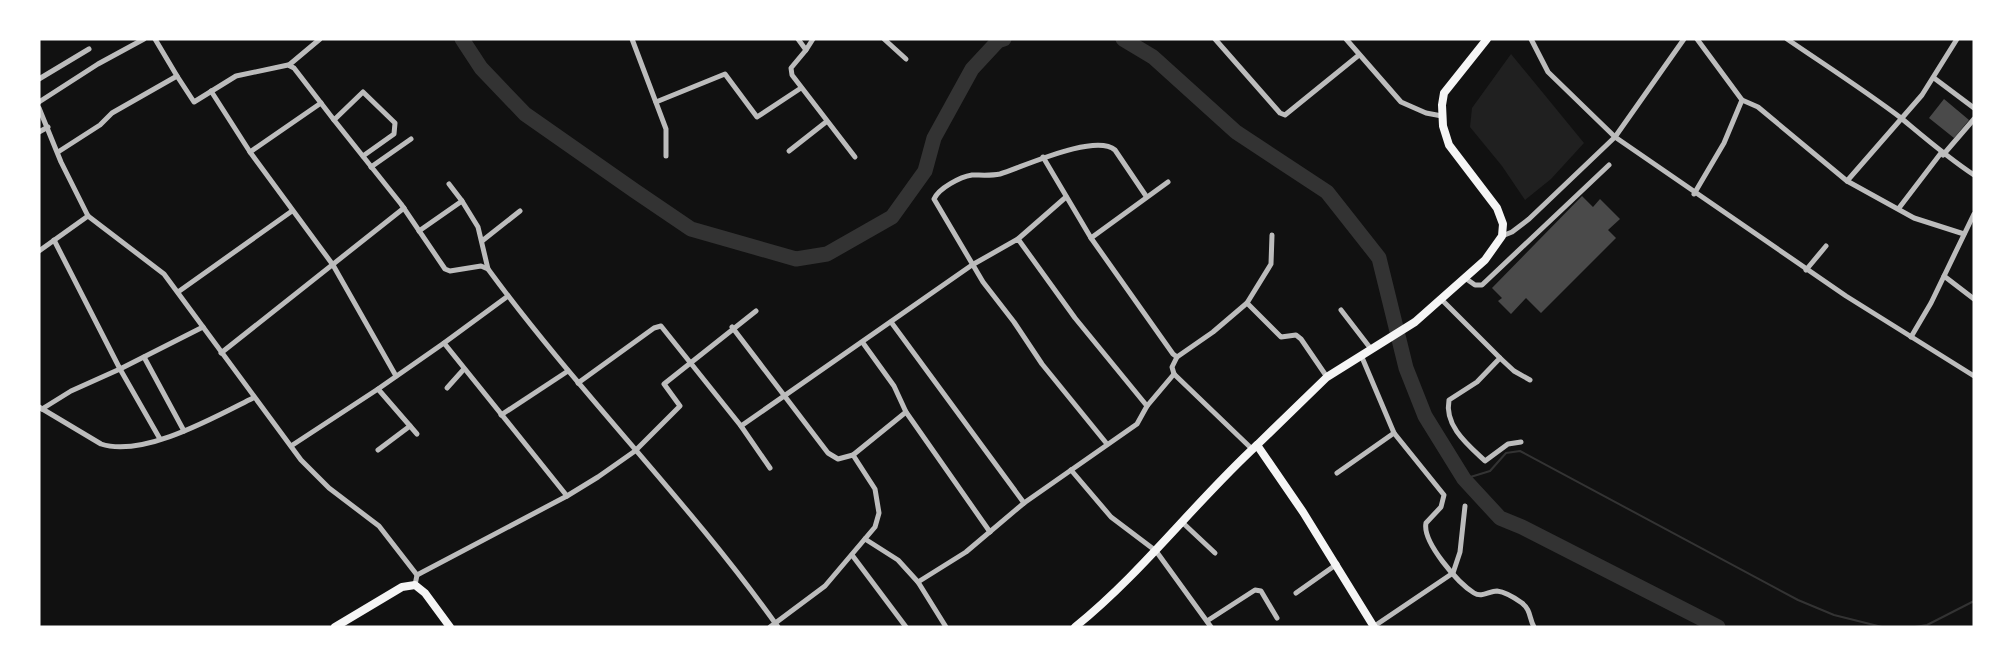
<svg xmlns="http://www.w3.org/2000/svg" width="2013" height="666" viewBox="0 0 2013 666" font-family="Montserrat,sans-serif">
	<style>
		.green { fill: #202020 }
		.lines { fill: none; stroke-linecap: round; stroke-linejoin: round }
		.stream { stroke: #333; stroke-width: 2 }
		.river { stroke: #333; stroke-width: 15 }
		.building { fill: #4a4a4a }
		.minor { stroke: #bcbcbc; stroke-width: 5 }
		.secondary { stroke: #f5f5f5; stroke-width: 8 }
		.primary { stroke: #f5f5f5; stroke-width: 8 }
	</style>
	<rect width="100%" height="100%" fill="#111"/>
	<path class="green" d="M1511,54L1584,143L1551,179L1525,200L1502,166L1470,127L1472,108Z"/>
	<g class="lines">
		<g class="stream">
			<path d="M1464,479L1490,471L1506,453L1520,451L1798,600L1834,615L1882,627"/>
			<path d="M1915,627L1927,625L1974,601"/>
		</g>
		<g class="river">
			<path d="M462,39L481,68L525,114L635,191L691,229L796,259L827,254L892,217L925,171L934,138L972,69L998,41L1004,39"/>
			<path d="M1123,39L1153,57L1236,132L1327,192L1379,258L1406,368L1425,416L1464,479L1500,518L1522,527L1718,627"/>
		</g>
	</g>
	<g class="building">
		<path d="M1944,99L1969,120L1954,138L1929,118Z"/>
		<path d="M1582,196L1593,207L1600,199L1620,219L1608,230L1616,238L1541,313L1526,298L1511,314L1498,301L1502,298L1492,288Z"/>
	</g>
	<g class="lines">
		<g class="minor">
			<path d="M155,39L177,76"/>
			<path d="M632,39L666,129V156"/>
			<path d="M798,39L806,50L791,68L792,75L855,157"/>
			<path d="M884,39L906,59"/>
			<path d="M1215,39L1280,113L1285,115L1359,55"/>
			<path d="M1346,39L1401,102L1426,113L1442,116"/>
			<path d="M1531,39L1548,72L1615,137L1846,296L1974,376"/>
			<path d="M1787,39C1825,65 1864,90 1901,118C1925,138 1948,158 1974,175"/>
			<path d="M806,50L813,39"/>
			<path d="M289,65L320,39"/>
			<path d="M1934,78L1974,108"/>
			<path d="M39,79L89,49"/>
			<path d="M211,91L250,152L333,265L396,376"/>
			<path d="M1742,100L1758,107L1847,181L1914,218L1964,234"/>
			<path d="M39,102L98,64L144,39"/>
			<path d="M656,102L725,74L757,117L801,88"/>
			<path d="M39,108L61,162L88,216L164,274L301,460L329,488L379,526L417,575L415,585"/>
			<path d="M334,120L401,204L445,269L450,271L481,266L488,269C579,393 689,502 778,627"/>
			<path d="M39,132L48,127"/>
			<path d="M789,151L826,122"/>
			<path d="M58,152L100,125L112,113L177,76L194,102L236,76L288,65L294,68L334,120L363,92L395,123L394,134L363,156"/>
			<path d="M250,152L321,103"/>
			<path d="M1943,155L1974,119"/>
			<path d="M1043,157L1091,238L1173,354L1177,357L1213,332L1247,303L1281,337L1296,335L1301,339L1327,377"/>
			<path d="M371,167L411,139"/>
			<path d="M1847,181L1922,95L1957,39"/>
			<path d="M449,184L462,201"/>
			<path d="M1694,194L1724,143L1742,100L1697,39"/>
			<path d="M1899,208L1941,153"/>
			<path d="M419,231L462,201L478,227L488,269"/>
			<path d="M1502,236L1512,232L1529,219L1615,137L1684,39"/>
			<path d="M1091,238L1168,182"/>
			<path d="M1018,239L1066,197"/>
			<path d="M54,240L120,369L203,327"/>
			<path d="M482,241L520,211"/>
			<path d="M39,251L88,216"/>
			<path d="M1806,270L1826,246"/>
			<path d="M1944,276L1974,299"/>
			<path d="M1465,278L1475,285H1482L1609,165"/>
			<path d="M178,292L292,211"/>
			<path d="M1441,299L1500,358L1477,382L1449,400C1444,426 1468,445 1485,461L1508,444L1521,442"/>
			<path d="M1247,303L1271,264L1272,235"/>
			<path d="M1341,310L1371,349"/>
			<path d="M891,322L1024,503"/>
			<path d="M732,327L828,453L838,459L853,455L875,489L879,513L875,527L825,586L770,627"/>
			<path d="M1911,337L1931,303L1974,214"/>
			<path d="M444,343L508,296"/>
			<path d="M221,353L404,208"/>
			<path d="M1361,355L1394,433L1444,495L1441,507L1426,523C1422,542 1458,583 1474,593C1482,598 1489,591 1497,591C1506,592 1515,598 1522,603C1531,610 1529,618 1534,627"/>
			<path d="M144,357L184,431"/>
			<path d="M1500,358L1514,371L1530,380"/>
			<path d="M1174,374L1252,449"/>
			<path d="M1174,374L1172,367L1177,357"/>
			<path d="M578,383L654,328L661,326L741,426L972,265L1018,239L1075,318L1147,406"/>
			<path d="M447,388L464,369"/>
			<path d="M378,389L444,343L567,496"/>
			<path d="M39,407L101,444C143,458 215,417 253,398"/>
			<path d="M42,409L71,391L120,369L160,439"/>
			<path d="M906,412L990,532"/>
			<path d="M501,415L568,371"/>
			<path d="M741,426L770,468"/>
			<path d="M1107,444L1042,364L1014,322L983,282L934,199C939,188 960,177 972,175C981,175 991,176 1000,174C1023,167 1095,133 1115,150L1146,196"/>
			<path d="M291,446L378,389L417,434"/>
			<path d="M378,450L410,426"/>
			<path d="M853,455L906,412L894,386L863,343"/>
			<path d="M1071,470L1111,517L1156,551L1211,627"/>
			<path d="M1337,473L1394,433"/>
			<path d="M1183,523L1215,553"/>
			<path d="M865,539L898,560L918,582"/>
			<path d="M852,555L906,627"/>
			<path d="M417,575L567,496L598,477L635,451L680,406L664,384L756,311"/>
			<path d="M1296,593L1337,564"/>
			<path d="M1207,621L1255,590L1261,591L1277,618"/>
			<path d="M946,627L918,582L966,552L1024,503L1137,424L1147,406L1174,374"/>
			<path d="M1373,627L1453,573L1460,552L1465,506"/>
		</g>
		<g class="secondary">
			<path d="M335,627L402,587L415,585L425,593L450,627"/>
			<path d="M1075,627C1142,573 1194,503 1257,445"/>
		</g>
		<path class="primary" d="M1374,627L1303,512L1257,445L1327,377L1415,322L1485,260L1502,236L1503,224L1497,208L1449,145L1443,126L1442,105L1444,93L1487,39"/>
	</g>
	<rect width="2013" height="666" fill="none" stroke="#ffffff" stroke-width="81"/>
</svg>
